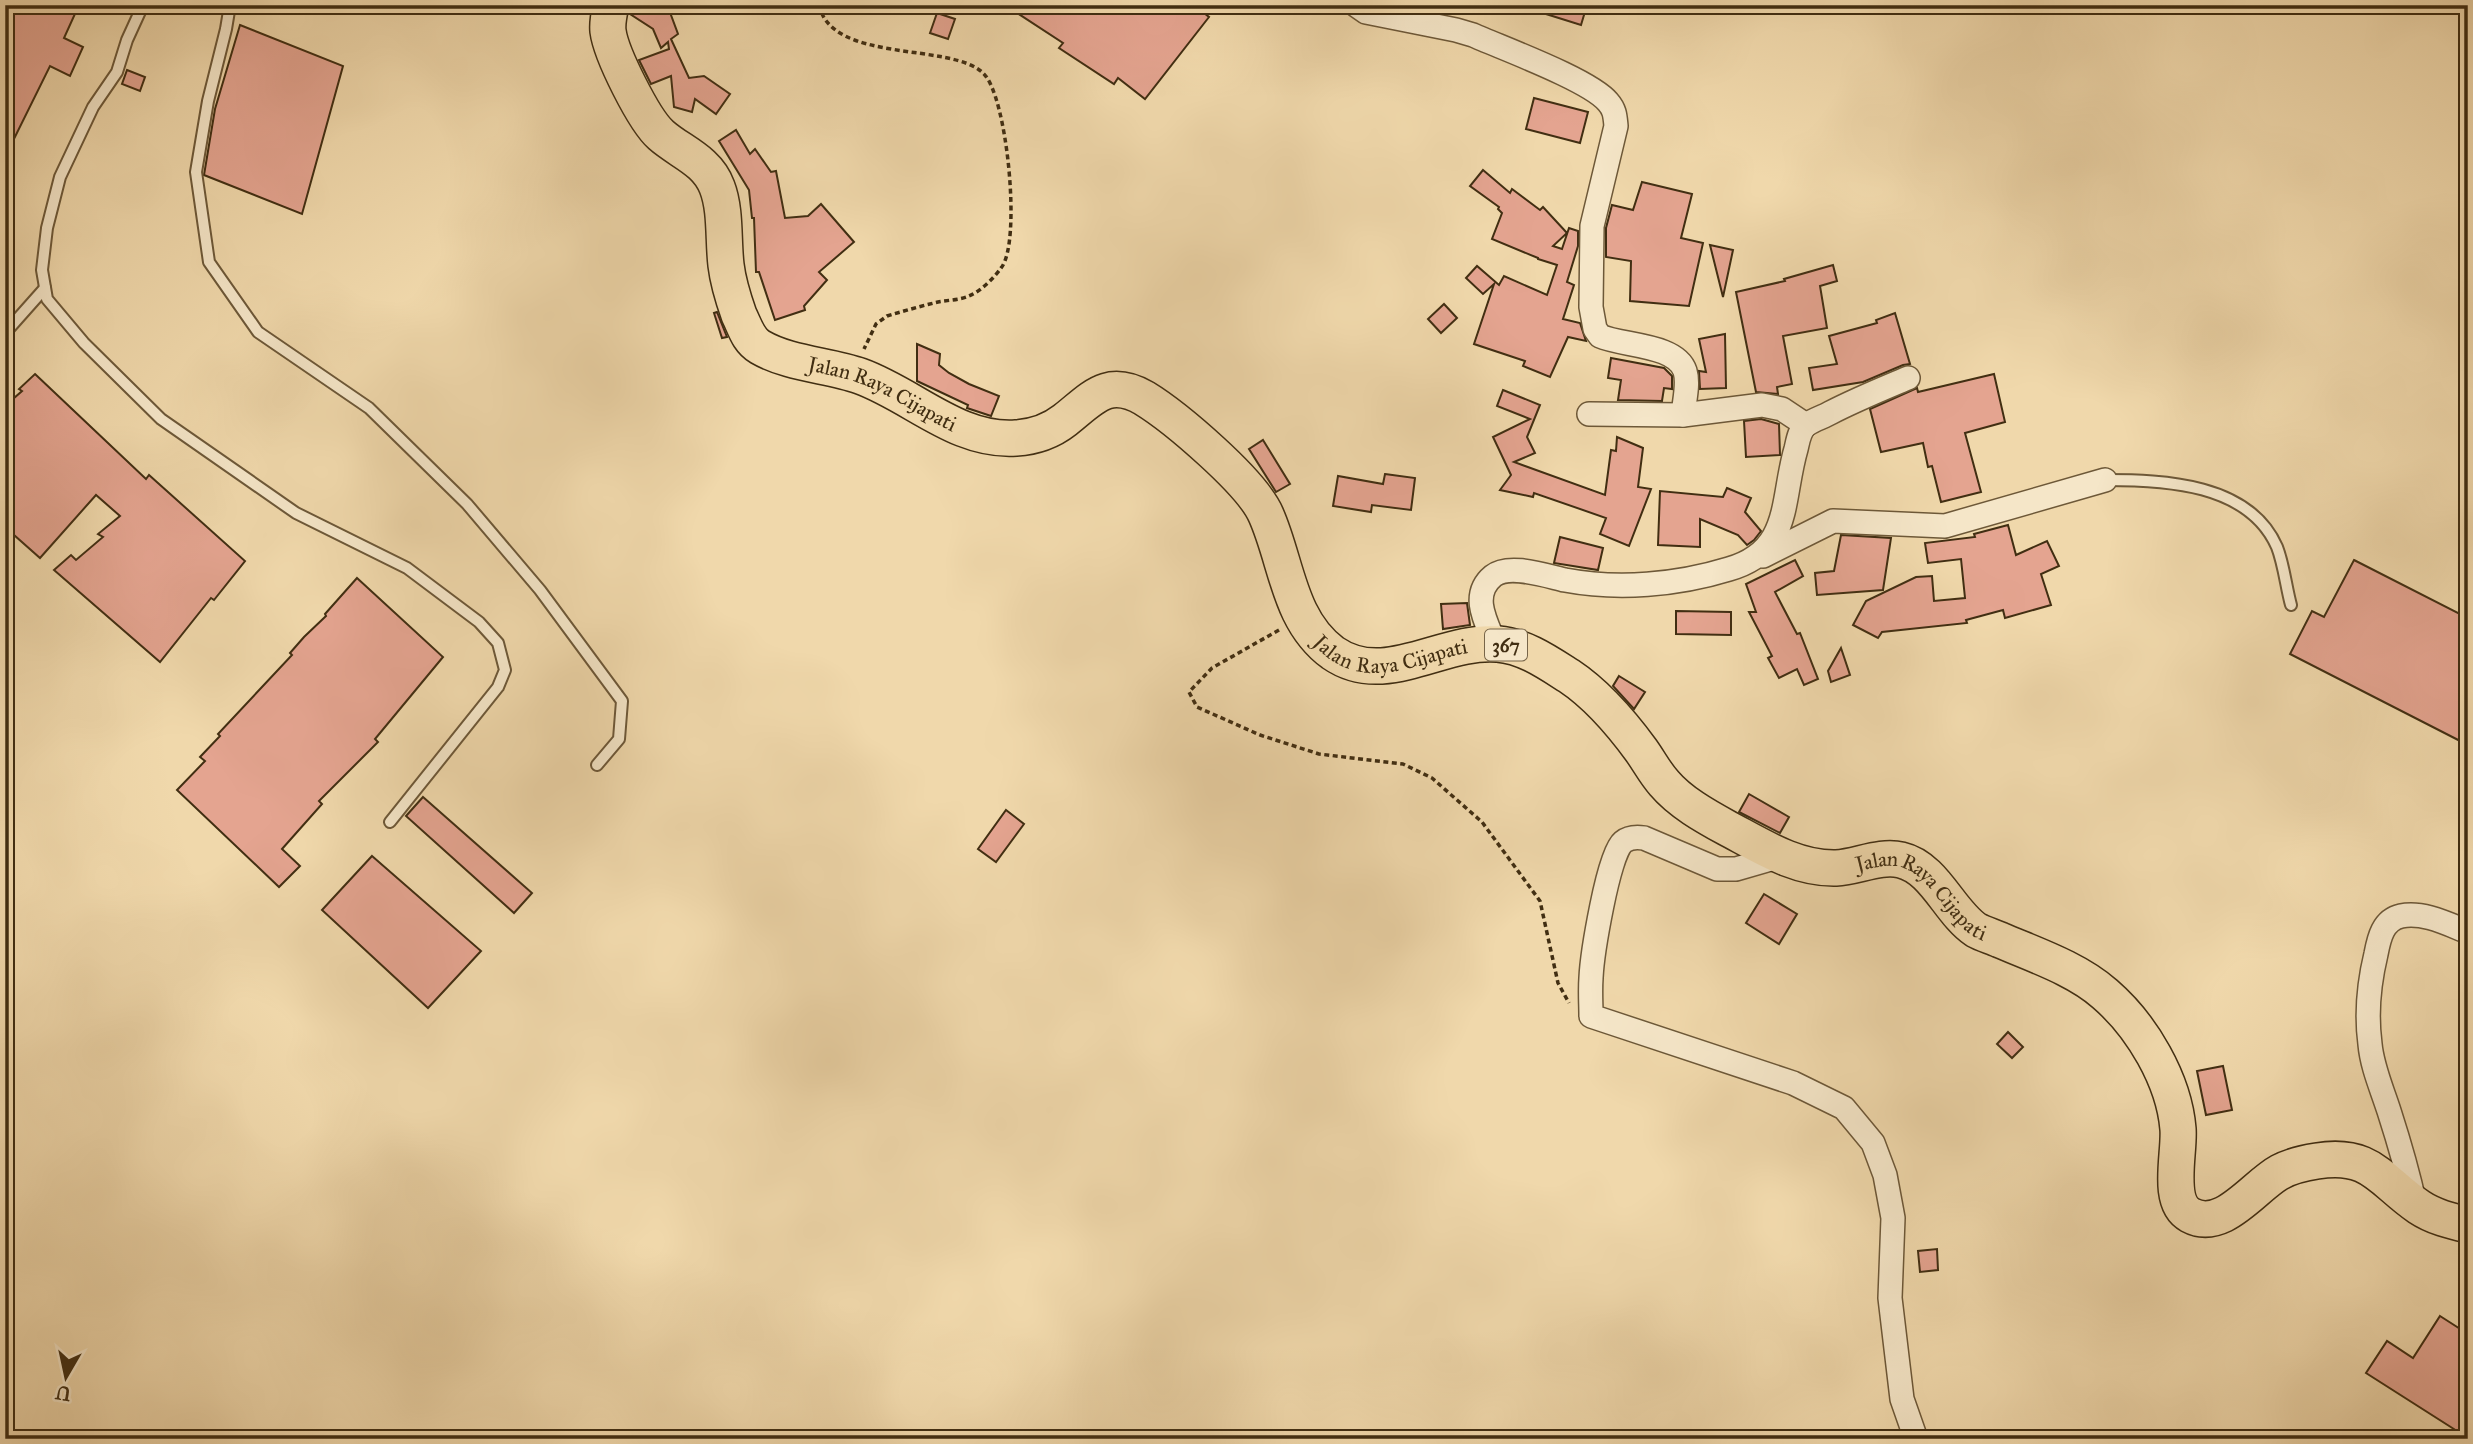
<svg xmlns="http://www.w3.org/2000/svg" width="2473" height="1444" viewBox="0 0 2473 1444" font-family="'IM FELL Great Primer',serif">
	<style>
		.building { fill: #e4a490; stroke: #412e12; stroke-width: 2 }
		.lines { fill: none; stroke-linecap: round; stroke-linejoin: round }
		.lane-casing { stroke: #6d5838; stroke-width: 14 }
		.street-casing { stroke: #6d5838; stroke-width: 26 }
		.primary-casing { stroke: #412e12; stroke-width: 38 }
		.path { stroke: #412e12; stroke-width: 3.5; stroke-dasharray: 5 3.5; stroke-linecap: butt }
		.lane { stroke: #f5e6c8; stroke-width: 10 }
		.street { stroke: #f5e6c8; stroke-width: 23 }
		.primary { stroke: #f0d8ab; stroke-width: 35 }
		.labels { text-anchor: middle; dominant-baseline: central; stroke-width: 6; stroke-linejoin: round; paint-order: stroke }
		.shield { fill: #f5e6c8; stroke: #776549; stroke-width: 2 }
		.shield-label { font-size: 19px; font-weight: bold; fill: #412e12 }
		.street-label { font-size: 21px; fill: #412e12; stroke: #f5e6c8 }
	</style>
	<rect width="100%" height="100%" fill="#f0d8ab"/>
	<filter id="stains"><feTurbulence type="fractalNoise" baseFrequency=".00286" numOctaves="4"/><feColorMatrix values="0 0 0 0 .2 0 0 0 0 .09 0 0 0 0 .02 0 0 0 .5 -.17"/></filter>
	<radialGradient id="worn" r=".72"><stop offset=".6" stop-color="#630" stop-opacity="0"/><stop offset="1" stop-color="#630" stop-opacity=".3"/></radialGradient>
	<g class="building">
		<path d="M5,5H79L64,38L83,47L70,76L50,66L5,157Z"/>
		<path d="M631,5H677L671,15L678,34L671,39L689,78L704,76L730,94L716,114L695,99L692,112L674,107L671,76L651,84L639,60L669,49L668,42L661,48L653,29L630,14Z"/>
		<path d="M1005,5H1194L1209,17L1145,99L1118,78L1114,84L1059,48L1063,43Z"/>
		<path d="M1531,5H1587L1581,25L1530,9Z"/>
		<path d="M937,13L955,19L948,39L930,33Z"/>
		<path d="M240,25L343,66L302,214L204,175L215,109Z"/>
		<path d="M127,70L145,77L140,91L122,84Z"/>
		<path d="M1534,98L1588,112L1580,143L1526,129Z"/>
		<path d="M736,130L750,154L755,149L771,172L776,171L785,218L808,216L821,204L854,242L819,272L827,280L804,306L805,310L775,320L759,272H756L754,218H752L749,190L719,141Z"/>
		<path d="M1483,170L1510,193L1512,189L1540,210L1543,207L1567,233L1553,246L1562,249L1569,228L1578,231V246L1567,282L1574,285L1563,319L1580,323L1586,341L1568,337L1550,377L1523,366L1525,361L1474,344L1494,284L1483,294L1466,278L1477,266L1499,285L1504,276L1547,295L1557,265L1538,259V258L1492,239L1502,213L1498,209L1499,207L1470,186Z"/>
		<path d="M1642,182L1692,194L1681,238L1703,243L1689,306L1630,301L1631,261L1606,257V228L1612,205L1633,210Z"/>
		<path d="M1710,245L1733,250L1723,297Z"/>
		<path d="M1833,265L1837,281L1820,286L1827,328L1783,336L1792,384L1777,387L1778,394L1756,392L1736,292L1785,281L1784,279Z"/>
		<path d="M1444,304L1457,318L1441,333L1428,319Z"/>
		<path d="M717,312L727,337L722,338L714,313Z"/>
		<path d="M1895,313L1910,364L1903,365L1863,382L1813,390L1809,368L1837,364L1829,336L1877,323L1876,320Z"/>
		<path d="M1725,334L1726,388L1700,389L1699,371L1706,372L1699,339Z"/>
		<path d="M917,344L940,354L939,365L949,373L969,384L999,396L991,416L967,408L968,405L917,381Z"/>
		<path d="M1611,358L1664,368L1672,376V389L1664,388L1662,401L1618,400L1621,380L1608,378Z"/>
		<path d="M35,374L146,479L149,475L245,561L214,600L211,598L160,662L54,570L71,555L76,560L103,537L98,534L120,516L96,495L40,558L5,527V406L22,391L19,389Z"/>
		<path d="M1994,374L2005,422L1965,433L1981,492L1941,502L1932,466L1928,467L1923,443L1881,452L1870,409L1917,388L1918,392Z"/>
		<path d="M1503,390L1540,405L1527,437L1535,453L1514,462L1605,495L1611,450L1616,451L1617,437L1643,448L1638,487L1651,489L1629,546L1600,534L1606,518L1534,493L1533,497L1500,490L1511,475L1493,437L1530,419L1497,406Z"/>
		<path d="M1761,419L1779,424L1780,455L1746,457L1744,421Z"/>
		<path d="M1263,440L1290,484L1276,492L1249,449Z"/>
		<path d="M1385,474L1415,478L1411,510L1372,505L1371,512L1333,506L1338,476L1383,484Z"/>
		<path d="M1727,488L1751,498L1745,512L1761,531L1754,540L1747,545L1738,535L1700,519V547L1658,545L1660,491L1723,497Z"/>
		<path d="M2008,525L2016,555L2047,541L2059,566L2041,574L2051,605L2005,618L2003,610L1966,620L1967,623L1882,632L1878,638L1853,625L1866,601L1916,577L1932,576L1934,601L1965,598L1961,559L1928,563L1925,543L1975,537L1974,534Z"/>
		<path d="M1841,535L1891,538L1883,590L1817,595L1815,573L1834,571Z"/>
		<path d="M1560,537L1603,548L1598,570L1554,563Z"/>
		<path d="M1795,560L1803,576L1775,592L1797,634L1800,633L1818,679L1804,685L1797,669L1779,678L1768,658L1772,656L1749,612H1756L1746,584Z"/>
		<path d="M2354,560L2468,618V745L2290,654L2312,611L2324,617Z"/>
		<path d="M357,578L443,657L375,739L378,742L319,801L322,804L282,849L300,866L279,887L177,790L205,761L200,757L220,736L218,734L292,655L290,653L304,637L326,616L325,614Z"/>
		<path d="M1467,603L1470,625L1443,629L1441,604Z"/>
		<path d="M1676,611L1731,612V635L1676,634Z"/>
		<path d="M1841,648L1850,675L1831,682L1828,671Z"/>
		<path d="M1619,676L1645,692L1634,709L1613,686Z"/>
		<path d="M1749,794L1789,817L1780,833L1739,812Z"/>
		<path d="M423,797L532,893L514,913L406,816Z"/>
		<path d="M1006,810L1024,824L996,862L978,849Z"/>
		<path d="M372,856L481,951L428,1008L322,910Z"/>
		<path d="M1764,894L1797,914L1779,944L1746,923Z"/>
		<path d="M2008,1032L2023,1047L2012,1058L1997,1044Z"/>
		<path d="M2223,1066L2232,1110L2206,1115L2197,1071Z"/>
		<path d="M1937,1249L1938,1270L1920,1272L1918,1251Z"/>
		<path d="M2440,1316L2468,1334V1438L2366,1373L2387,1341L2413,1358Z"/>
	</g>
	<g class="lines">
		<g class="lane-casing">
			<g id="lane">
				<path d="M143,5L127,40L117,72L93,107L60,177L47,228L42,270L47,299L84,343L161,419L296,513L407,568L479,622L498,643L505,670L498,687L390,822"/>
				<path d="M230,5L226,29L208,101L196,172L209,262L258,332L369,408L467,504L540,590L622,701L619,739L597,765"/>
				<path d="M5,333L45,288"/>
				<path d="M2105,480C2164,480 2249,483 2277,547C2284,565 2286,587 2291,605"/>
			</g>
		</g>
		<g class="street-casing">
			<g id="street">
				<path d="M1356,5L1366,12L1456,30L1473,35C1502,48 1590,80 1608,102C1615,110 1615,116 1616,126L1592,226L1591,307L1595,329L1600,336C1622,346 1676,344 1685,371C1689,384 1684,402 1683,415"/>
				<path d="M1589,414L1683,415L1762,405L1782,409L1806,425"/>
				<path d="M1763,556L1833,521L1945,526L2105,480"/>
				<path d="M1495,644C1486,622 1470,595 1493,576C1509,563 1547,576 1565,580C1618,590 1677,585 1729,569C1792,551 1781,500 1796,449C1798,441 1799,431 1806,425C1813,420 1823,417 1830,413C1855,400 1882,389 1908,378"/>
				<path d="M1781,856L1736,869H1717L1644,838C1637,837 1629,837 1623,842C1608,854 1592,956 1591,978C1590,991 1591,1004 1591,1016L1793,1083L1844,1108L1873,1143L1885,1175L1893,1218L1890,1298L1902,1399L1916,1439"/>
				<path d="M2415,1205C2408,1173 2399,1142 2389,1111C2382,1089 2372,1067 2370,1044C2366,1014 2369,983 2376,954C2379,938 2383,920 2401,916C2422,911 2448,924 2468,932"/>
			</g>
		</g>
		<g class="primary-casing">
			<g id="primary">
				<path id="s1" d="M611,5C609,14 607,22 608,31C611,54 644,120 661,135C680,152 707,160 717,187C726,210 723,240 726,265C728,282 733,298 739,315C745,327 748,340 760,347C789,364 829,365 860,376C913,395 957,442 1016,438C1033,437 1051,431 1065,420C1092,399 1107,377 1144,398C1175,417 1252,482 1266,515C1287,562 1288,620 1333,653C1385,689 1442,639 1498,644C1524,646 1547,662 1569,676C1596,694 1622,724 1641,750C1649,761 1655,773 1664,783C1680,802 1705,816 1727,828C1761,846 1796,869 1836,868C1857,867 1880,855 1901,860C1935,868 1949,912 1976,930C1983,934 1994,937 2000,940C2035,955 2077,969 2105,994C2142,1026 2174,1080 2178,1129C2180,1153 2166,1202 2190,1215C2223,1233 2254,1186 2280,1172C2291,1166 2304,1163 2317,1161C2371,1152 2381,1181 2419,1207C2434,1217 2451,1221 2468,1225"/>
			</g>
		</g>
		<g class="path">
			<path d="M819,5C832,64 951,42 983,73C1007,94 1022,243 1001,268C994,278 981,291 969,296C960,300 948,300 938,302C921,306 904,311 887,316L876,324L864,349"/>
			<path d="M1279,630L1212,668L1189,692L1197,707L1260,735L1319,754L1403,764L1432,778L1482,822L1540,901L1558,983L1569,1003"/>
		</g>
		<use href="#lane" class="lane"/>
		<use href="#street" class="street"/>
		<use href="#primary" class="primary"/>
	</g>
	<g class="labels">
		<rect class="shield" x="1485" y="629.5" width="42" height="31" rx="5"/>
		<g class="shield-label">
			<text x="1506" y="645">367</text>
		</g>
		<g class="street-label">
			<text stroke="none"><textPath href="#s1" startOffset="523">Jalan Raya Cijapati</textPath></text>
			<text stroke="none"><textPath href="#s1" startOffset="1194">Jalan Raya Cijapati</textPath></text>
			<text stroke="none"><textPath href="#s1" startOffset="1824">Jalan Raya Cijapati</textPath></text>
		</g>
	</g>
	<rect width="2473" height="1444" fill="none" stroke="#f0d8ab" stroke-width="28"/>
	<rect x="7" y="7" width="2459" height="1430" fill="none" stroke="#412e12" stroke-width="3.5"/>
	<rect x="14" y="14" width="2445" height="1416" fill="none" stroke="#412e12" stroke-width="2"/>
	<g transform="translate(66 1377) rotate(189)" stroke="#f5e6c8" stroke-width="5" paint-order="stroke">
	<path d="M0-5L12 26L0 18L-12 26Z" fill="#412e12"/>
	<text y="-10" font-size="19" font-weight="bold" text-anchor="middle" fill="#412e12">U</text>
	</g>
	<rect width="100%" height="100%" filter="url(#stains)"/>
	<rect width="100%" height="100%" fill="url(#worn)"/>
</svg>
